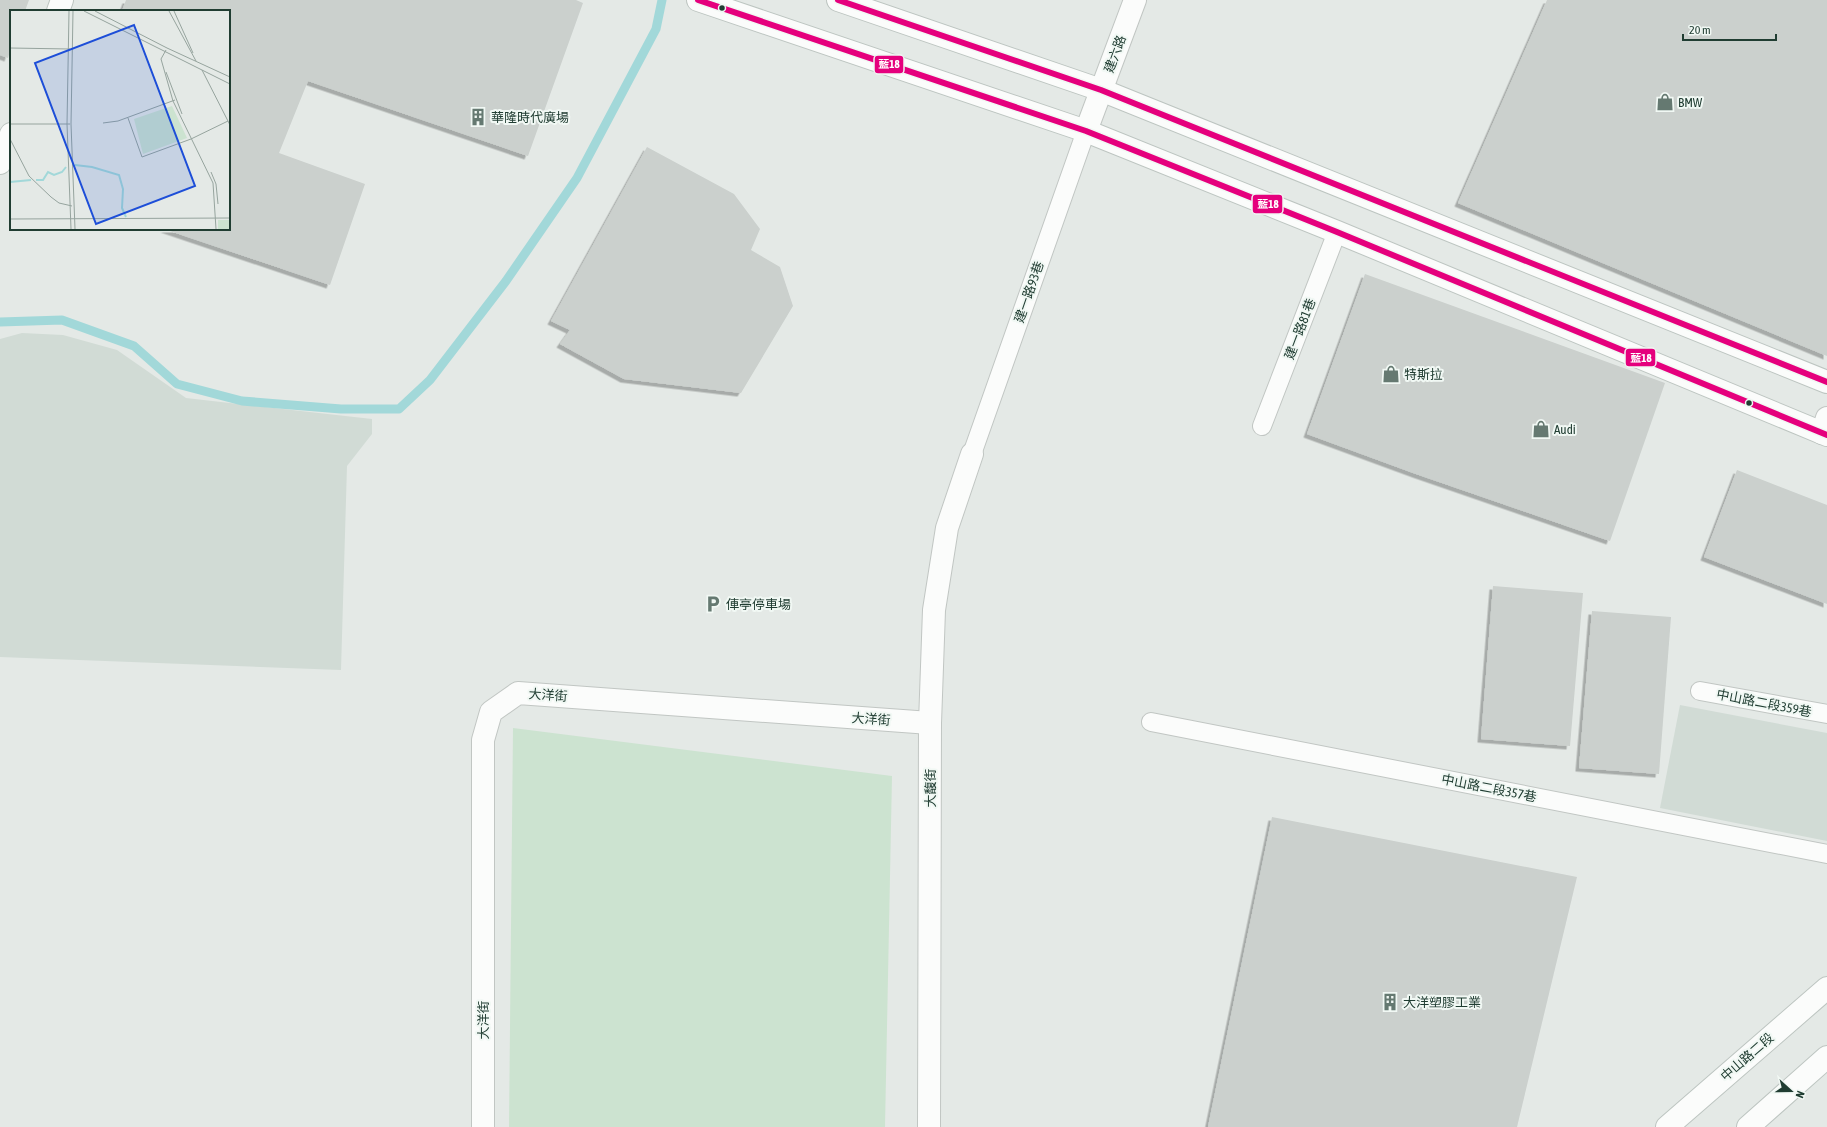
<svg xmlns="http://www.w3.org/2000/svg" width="1827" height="1127" viewBox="0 0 1827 1127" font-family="'Asap Condensed','Noto Sans TC',sans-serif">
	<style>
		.built { fill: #d1dbd5 }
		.green { fill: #cce3d0 }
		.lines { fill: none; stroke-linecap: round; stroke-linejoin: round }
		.stream { stroke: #a2d8d9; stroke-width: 9 }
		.building { fill: #cbd0cd; filter: url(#shadow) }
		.lane-casing { stroke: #c1c6c3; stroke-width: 20 }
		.street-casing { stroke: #c1c6c3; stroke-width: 24 }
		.secondary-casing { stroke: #bdc5c1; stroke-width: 24 }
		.lane { stroke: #fbfcfb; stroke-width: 18 }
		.street { stroke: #fbfcfb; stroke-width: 22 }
		.secondary { stroke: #fbfcfb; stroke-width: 22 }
		.bus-1-casing { stroke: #f1f8f4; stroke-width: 9 }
		.bus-1 { stroke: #e5007d; stroke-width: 6 }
		.bus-dot { fill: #203d32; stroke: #f1f8f4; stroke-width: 1.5 }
		.labels { text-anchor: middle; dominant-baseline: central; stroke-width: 4; stroke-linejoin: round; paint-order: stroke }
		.street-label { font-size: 13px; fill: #203d32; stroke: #f1f8f4 }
		.poi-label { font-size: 13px; fill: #203d32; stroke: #f1f8f4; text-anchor: start }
		.inset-river { fill: none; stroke: #a2d8d9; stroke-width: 2 }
		.inset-road { fill: none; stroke: #96a49e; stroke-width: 1 }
		.view { fill: #1d4ed8; fill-opacity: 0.15; stroke: #1d4ed8; stroke-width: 2 }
		.inset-edge { fill: none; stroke: #203d32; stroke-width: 2 }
		.line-badge { stroke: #f1f8f4; stroke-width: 1.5 }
		.badge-label { font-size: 11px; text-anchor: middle; font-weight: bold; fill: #fff }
	</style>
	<defs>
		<filter id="shadow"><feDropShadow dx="-3.5" dy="3.5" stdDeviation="0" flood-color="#0004"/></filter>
	</defs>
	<rect width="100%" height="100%" fill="#e4e9e6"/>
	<g class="built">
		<path d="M22,333L63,335L117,350L186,398L372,419V434L347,466L341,670L0,657V339Z"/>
		<path d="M1680,705L1827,733V841L1660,808Z"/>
	</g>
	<path class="green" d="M513,728L892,776L885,1127H509Z"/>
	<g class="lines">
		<path class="stream" d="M0,322L62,320L134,346L177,384L242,401L341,409H399L430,380L506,281L577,178L656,29L662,0"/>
	</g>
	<g class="building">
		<path d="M0,0H29L25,11H11V48L8,58L0,55Z"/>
		<path d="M126,0H576L583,3L528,156L308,81L279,153L365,184L330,285L164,229H229V11H122Z"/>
		<path d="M1547,0H1827V356L1458,203Z"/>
		<path d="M647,147L734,194L760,229L751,250L780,267L793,306L741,393L624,379L560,344L570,330L551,321Z"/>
		<path d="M1365,274L1665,383L1610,541L1416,474L1307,434Z"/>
		<path d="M1737,470L1827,505V604L1704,557Z"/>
		<path d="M1493,586L1583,593L1570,746L1481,739Z"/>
		<path d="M1592,611L1671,617L1659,774L1579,768Z"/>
		<path d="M1272,817L1577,877L1517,1127H1208Z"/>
	</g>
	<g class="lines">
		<g class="lane-casing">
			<g id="lane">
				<path d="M1262,426L1337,232"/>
				<path d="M972,454L1086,131"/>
				<path d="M1700,691L1827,714"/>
				<path d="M1151,722L1827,854"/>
			</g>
		</g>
		<g class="street-casing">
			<g id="street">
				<path d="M1086,131L1135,0"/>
				<path d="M1822,433L1827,418"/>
				<path d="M483,1127V740L491,712L518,693L930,723"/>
				<path d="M929,1127L930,723L934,610L947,528L972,454"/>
			</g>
		</g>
		<g class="secondary-casing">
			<g id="secondary">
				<path d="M698,0L1086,131L1337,232L1827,435"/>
				<path d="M838,0L1101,90L1827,382"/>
				<path d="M58,11L62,0"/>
				<path d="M0,163L11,134"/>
				<path d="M1667,1127L1827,988"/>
				<path d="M1748,1127L1827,1057"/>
			</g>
		</g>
		<use href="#lane" class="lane"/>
		<use href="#street" class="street"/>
		<use href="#secondary" class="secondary"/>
		<g class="bus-1-casing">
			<g id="bus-1">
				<path d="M698,0L1086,131L1337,232L1827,435"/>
				<path d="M838,0L1101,90L1827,382"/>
			</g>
		</g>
		<use href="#bus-1" class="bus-1"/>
	</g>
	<defs>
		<g id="shop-bare" transform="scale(1.38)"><path d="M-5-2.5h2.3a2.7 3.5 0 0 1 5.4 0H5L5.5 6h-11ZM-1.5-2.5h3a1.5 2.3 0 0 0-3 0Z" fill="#657971" stroke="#f1f8f4" stroke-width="2.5" paint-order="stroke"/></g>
		<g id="building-bare" transform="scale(1.38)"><path d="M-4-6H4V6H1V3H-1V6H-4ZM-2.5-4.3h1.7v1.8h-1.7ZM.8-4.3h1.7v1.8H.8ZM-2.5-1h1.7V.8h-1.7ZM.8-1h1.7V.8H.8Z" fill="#657971" stroke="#f1f8f4" stroke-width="2.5" paint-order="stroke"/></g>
		<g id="parking-bare" transform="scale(1.38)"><path d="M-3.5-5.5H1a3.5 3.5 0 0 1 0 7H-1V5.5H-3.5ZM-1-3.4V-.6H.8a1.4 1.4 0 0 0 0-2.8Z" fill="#657971" stroke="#f1f8f4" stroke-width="2.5" paint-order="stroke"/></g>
	</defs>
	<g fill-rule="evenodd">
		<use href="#shop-bare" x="1665" y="102"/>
		<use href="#building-bare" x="478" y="117"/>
		<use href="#shop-bare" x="1391" y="374"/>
		<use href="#shop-bare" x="1541" y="429"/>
		<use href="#parking-bare" x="713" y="604"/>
		<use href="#building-bare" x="1390" y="1002"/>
	</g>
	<g class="bus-dot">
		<circle cx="722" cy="8" r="3.5"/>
		<circle cx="1749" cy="403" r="3.5"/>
	</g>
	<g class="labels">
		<g class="street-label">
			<text transform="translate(1115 54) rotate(-70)">建六路</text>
			<text transform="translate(1029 292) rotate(-71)">建一路93巷</text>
			<text transform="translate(1300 329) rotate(-69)">建一路81巷</text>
			<text transform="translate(548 695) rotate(4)">大洋街</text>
			<text transform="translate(1764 703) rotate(11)">中山路二段359巷</text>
			<text transform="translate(871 719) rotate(4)">大洋街</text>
			<text transform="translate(930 788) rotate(-90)">大馥街</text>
			<text transform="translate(1489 788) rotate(11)">中山路二段357巷</text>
			<text transform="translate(483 1020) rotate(-90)">大洋街</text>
			<text transform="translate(1747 1057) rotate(-41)">中山路二段</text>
		</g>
		<g class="poi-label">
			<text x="1678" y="102">BMW</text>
			<text x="491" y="117">華隆時代廣場</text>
			<text x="1404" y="374">特斯拉</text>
			<text x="1554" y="429">Audi</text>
			<text x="726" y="604">俥亭停車場</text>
			<text x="1403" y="1002">大洋塑膠工業</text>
		</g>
	</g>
	<g transform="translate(10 10)">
		<rect width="220" height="220" fill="#e4e9e6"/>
		<path d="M162,96L177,128L133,144L124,109ZM208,210H220V219H208Z" fill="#cce3d0"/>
		<path class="inset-river" d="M65,155L82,157L109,165L113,179L112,198L116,207M26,170H33L38,162L44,165L52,162L56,157M0,172L21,170"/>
		<path class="inset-road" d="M59,1L57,114L61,219M63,1L61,114L65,219M74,1L220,74M85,1L157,38L220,67M159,1L186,51M164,1L183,43M0,38L60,39M156,40L151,49L163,91L203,173L206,219M192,60L220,115M156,62L172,104M118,108L132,147L181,129L218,111M93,113L108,111L165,90M0,114H60M0,129L19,166L41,187L49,193L62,196M201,162L206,174L208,194M0,209L220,208"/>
		<path class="view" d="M124,15L185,176L86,214L25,53Z"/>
		<rect width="220" height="220" class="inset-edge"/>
	</g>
	<g class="line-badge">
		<rect x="874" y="55" width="30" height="19" rx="4" fill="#e5007d"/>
		<rect x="1252" y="194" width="31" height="20" rx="4" fill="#e5007d"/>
		<rect x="1625" y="348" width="31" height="19" rx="4" fill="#e5007d"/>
	</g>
	<g class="badge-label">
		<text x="889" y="68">藍18</text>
		<text x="1268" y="208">藍18</text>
		<text x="1641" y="362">藍18</text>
	</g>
	<g transform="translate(1791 1091) rotate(111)" stroke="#f1f8f4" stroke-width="3" paint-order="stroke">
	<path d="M0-3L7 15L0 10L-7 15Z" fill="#203d32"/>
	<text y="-6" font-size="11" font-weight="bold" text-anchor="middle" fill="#203d32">N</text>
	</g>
	<path d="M1683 34v6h93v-6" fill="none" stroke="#203d32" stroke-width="2"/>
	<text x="1689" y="34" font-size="12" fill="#203d32" stroke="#f1f8f4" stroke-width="3" paint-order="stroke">20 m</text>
</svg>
